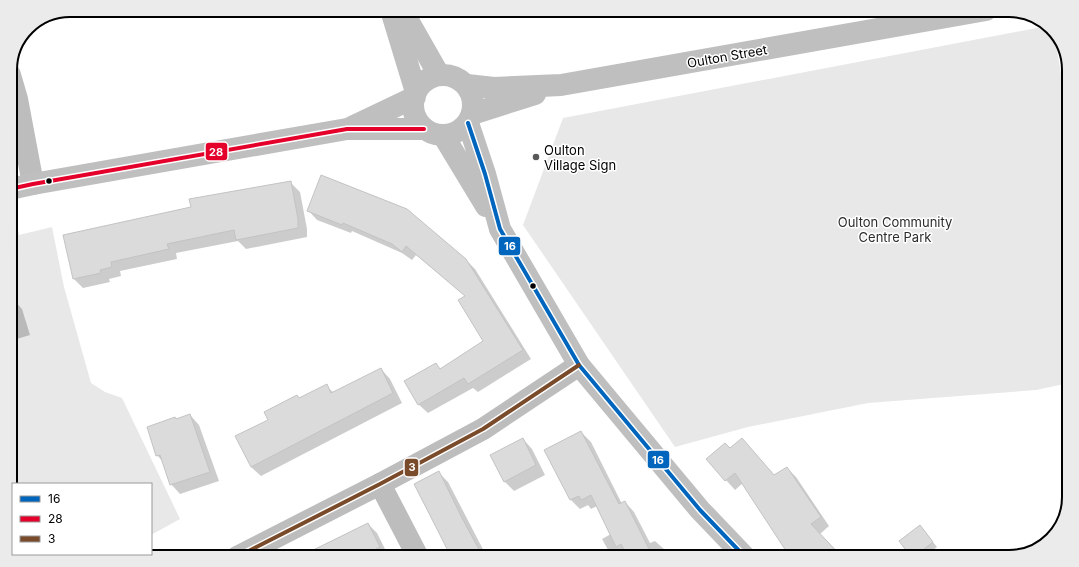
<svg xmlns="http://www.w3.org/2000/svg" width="1079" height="567" viewBox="0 0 1079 567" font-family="Inter,sans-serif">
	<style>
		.green { fill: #e8e8e8 }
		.shadow { fill: #0003 }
		.building { fill: #dbdbdb; stroke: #c3c3c3 }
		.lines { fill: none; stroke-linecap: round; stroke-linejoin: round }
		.minor { stroke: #bdbdbd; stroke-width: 22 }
		.secondary { stroke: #bfbfbf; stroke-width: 22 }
		.bus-1-casing { stroke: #fff; stroke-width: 7 }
		.bus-2-casing { stroke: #fff; stroke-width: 7 }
		.bus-3-casing { stroke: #fff; stroke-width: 7 }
		.bus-1 { stroke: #0065bd; stroke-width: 4 }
		.bus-2 { stroke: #e4002b; stroke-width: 4 }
		.bus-3 { stroke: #7a4b2a; stroke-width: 4 }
		.poi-dot { fill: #595959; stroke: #fff; stroke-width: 1.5 }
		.bus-dot { fill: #000; stroke: #fff; stroke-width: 1.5 }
		.labels { text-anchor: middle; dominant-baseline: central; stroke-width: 3; stroke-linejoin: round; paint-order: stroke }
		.street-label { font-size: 13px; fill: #000; stroke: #fff }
		.poi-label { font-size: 13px; fill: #000; stroke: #fff; text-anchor: start }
		.park-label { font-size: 13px; fill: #2c2c2c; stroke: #fff }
		.rim { fill: none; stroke: #000; stroke-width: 2 }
		.line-badge { stroke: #fff; stroke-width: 1.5 }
		.badge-label { font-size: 11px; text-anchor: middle; font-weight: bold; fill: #fff }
	</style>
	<rect width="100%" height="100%" fill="#fff"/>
	<g class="green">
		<path d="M1047,26L1054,32L1069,123V383L1036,390L868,403L748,427L675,447L523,225L563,118Z"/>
		<path d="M12,207L19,235L52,227L64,287L91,383L105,392L122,398L180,519L151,535V484H13V509L10,501V208Z"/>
		<path d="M58,554H116L111,557H70Z"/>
	</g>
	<g class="shadow">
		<path d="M1066,103H1069V117Z"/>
		<path d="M290,182L300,192L307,229V237L246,249L238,241L176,253L177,259L120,271L121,276L109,279L110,282L83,288L74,279L192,208Z"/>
		<path d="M308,210L465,259L475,269L531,359L478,392L473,388L428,413L418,404L436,365L441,370L485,342L466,296L416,255L412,260L402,253L352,231L351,233L317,220Z"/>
		<path d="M13,299L22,309L30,335L10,341V300Z"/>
		<path d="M381,369L390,379L402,403L261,476L251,467L269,420L300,399L326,386L334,393Z"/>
		<path d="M190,415L199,425L219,481L180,494L171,484L163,462L157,455L176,420Z"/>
		<path d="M581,432L591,442L622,504L625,502L634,512L650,543L655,541L665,550L668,557H612L602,539L611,534L597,506L591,509L588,505L580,509L571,500L546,450Z"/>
		<path d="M523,439L532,449L545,475L514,491L504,481Z"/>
		<path d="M742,439L775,476L787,468L796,477L829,526L820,534L842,557H786L785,556L788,553L743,483L735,490L707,459L730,449Z"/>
		<path d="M438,472L448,482L487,557H453Z"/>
		<path d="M368,524L377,533L389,557H302Z"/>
		<path d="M924,531L937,547L924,557H912Z"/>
	</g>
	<g class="building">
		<path d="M321,175L407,209L466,259L523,350L468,384L464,378L418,405L404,381L436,363L440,369L483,341L458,300L465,296L406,246L402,252L392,244L343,223L342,225L307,211Z"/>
		<path d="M291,181L298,219V228L236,240L234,230L167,244L169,249L111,262L112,267L100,270L101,273L73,279L63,235L191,207L189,199Z"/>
		<path d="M381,368L393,393L251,467L235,436L268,420L264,412L297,395L299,398L327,384L331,393Z"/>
		<path d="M190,414L210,472L170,485L160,455L156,456L147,427L175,417L176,419Z"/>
		<path d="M581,431L619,504L625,501L653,557H628L621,544L616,547L591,495L581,500L579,496L570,500L544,450Z"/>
		<path d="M523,438L536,465L504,482L490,455Z"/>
		<path d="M742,438L774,475L787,467L821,517L811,524L842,557H790L735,473L725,481L706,459L725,443L730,448Z"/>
		<path d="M439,471L462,518L483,557H451L438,531L414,484Z"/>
		<path d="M368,523L380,547L360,557H299Z"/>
		<path d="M920,525L933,542L914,557H911L899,541Z"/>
	</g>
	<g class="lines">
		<g class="minor">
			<path d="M10,75L17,99L33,184"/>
			<path d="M380,484L418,557"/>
			<path d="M237,557L380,484L483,429L579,365"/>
		</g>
		<g class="secondary">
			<path d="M391,10L416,92"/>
			<path d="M402,10L439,75"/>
			<circle cx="443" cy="105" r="30"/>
			<path d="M467,85L494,88L561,85L986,10"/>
			<path d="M472,114L535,94"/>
			<path d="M468,123L485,174L500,229L579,365L700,510L745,557"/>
			<path d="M352,127L415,97"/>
			<path d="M443,135L486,206"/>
			<path d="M10,189L33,184L347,129H424"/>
		</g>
		<g class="bus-1-casing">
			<path id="bus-1" d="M468,123L485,174L500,229L579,365L700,510L745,557"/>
		</g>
		<g class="bus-2-casing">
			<path id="bus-2" d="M10,189L33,184L347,129H424"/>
		</g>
		<g class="bus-3-casing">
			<path id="bus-3" d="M237,557L380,484L483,429L579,365"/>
		</g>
		<use href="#bus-1" class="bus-1"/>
		<use href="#bus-2" class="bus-2"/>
		<use href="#bus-3" class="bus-3"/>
	</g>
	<circle class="poi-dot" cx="536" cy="157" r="4"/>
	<g class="bus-dot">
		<circle cx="49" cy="181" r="3.5"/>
		<circle cx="533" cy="286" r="3.5"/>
	</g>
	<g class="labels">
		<g class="street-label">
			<text transform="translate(727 56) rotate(-10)">Oulton Street</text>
		</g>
		<g class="poi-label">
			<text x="544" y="150">Oulton<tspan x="544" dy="15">Village Sign</tspan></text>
		</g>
		<g class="park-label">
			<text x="895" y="222">Oulton Community<tspan x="895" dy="15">Centre Park</tspan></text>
		</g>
	</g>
	<path d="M0 0H1079V567H0ZM70 17H1009A53 53 0 0 1 1062 70V497A53 53 0 0 1 1009 550H70A53 53 0 0 1 17 497V70A53 53 0 0 1 70 17Z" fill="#ebebeb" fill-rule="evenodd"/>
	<path class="rim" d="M70 17H1009A53 53 0 0 1 1062 70V497A53 53 0 0 1 1009 550H70A53 53 0 0 1 17 497V70A53 53 0 0 1 70 17Z"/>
	<g class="line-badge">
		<rect x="205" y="142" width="23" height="19" rx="4" fill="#e4002b"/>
		<rect x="498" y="236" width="23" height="20" rx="4" fill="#0065bd"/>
		<rect x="647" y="450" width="23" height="19" rx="4" fill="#0065bd"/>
		<rect x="404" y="458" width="15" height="19" rx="4" fill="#7a4b2a"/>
	</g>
	<g class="badge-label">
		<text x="216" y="156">28</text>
		<text x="510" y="250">16</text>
		<text x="658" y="464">16</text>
		<text x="412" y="471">3</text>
	</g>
	<rect x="12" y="483" width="140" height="72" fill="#ffffff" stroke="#999999"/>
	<rect x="20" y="496" width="20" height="6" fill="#0065bd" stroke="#999999"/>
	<text x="48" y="503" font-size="12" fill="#000000">16</text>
	<rect x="20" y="516" width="20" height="6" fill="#e4002b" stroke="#999999"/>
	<text x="48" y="523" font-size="12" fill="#000000">28</text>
	<rect x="20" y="536" width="20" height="6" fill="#7a4b2a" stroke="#999999"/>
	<text x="48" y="543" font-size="12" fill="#000000">3</text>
</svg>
